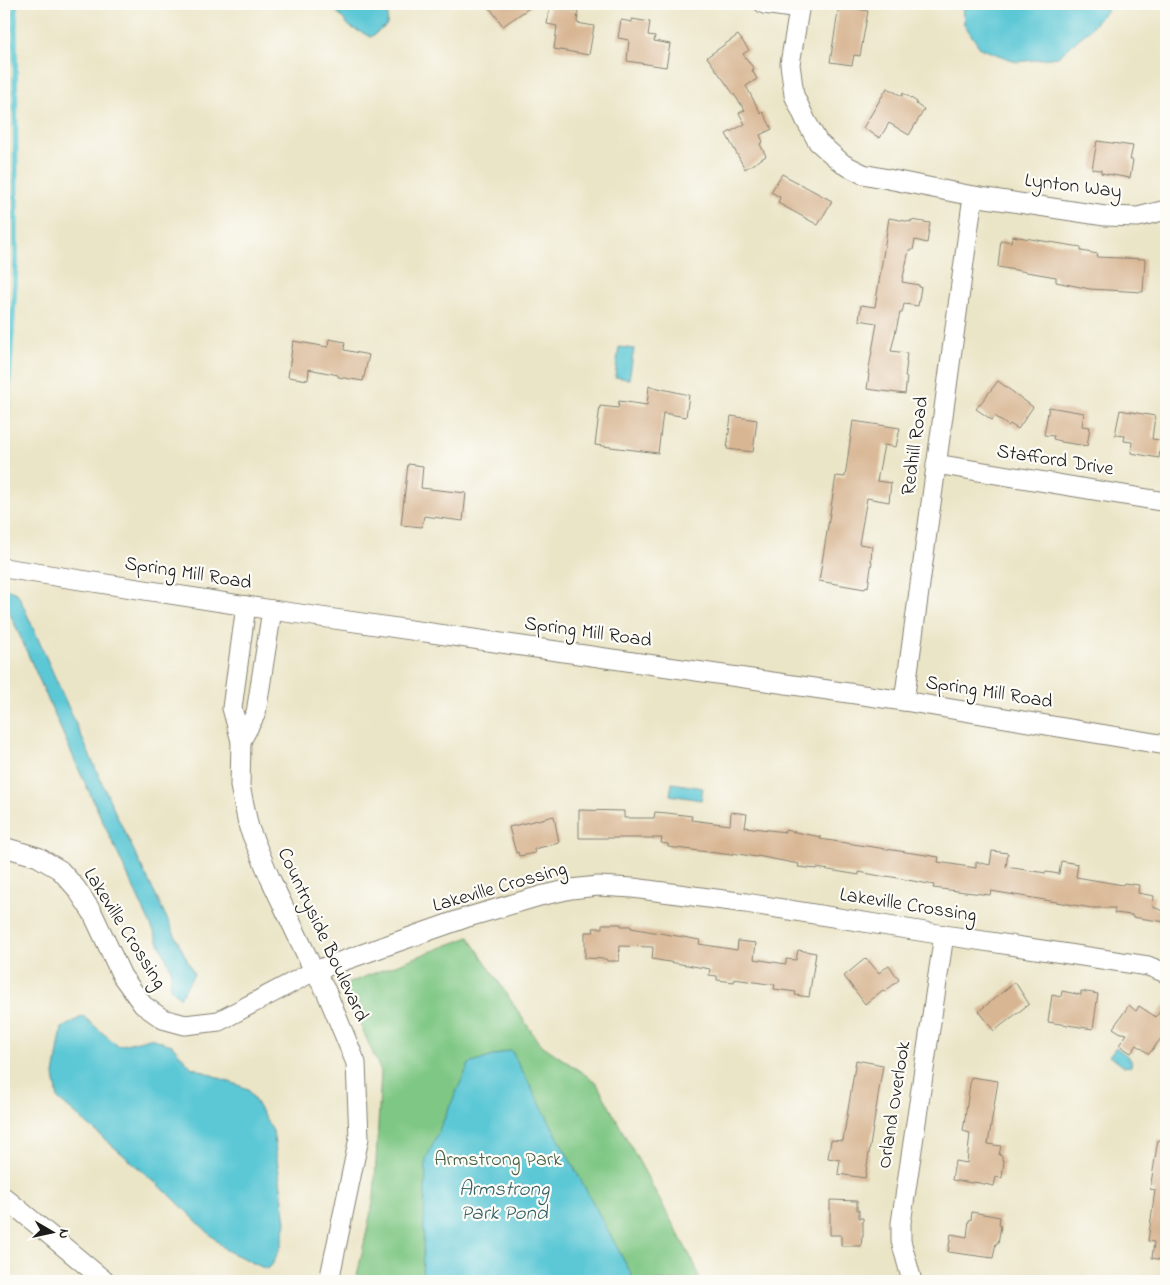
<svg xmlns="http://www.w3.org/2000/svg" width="1170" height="1285" viewBox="0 0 1170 1285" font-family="'Indie Flower',sans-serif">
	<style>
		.green { fill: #7fc784; stroke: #4e7250 }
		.water { fill: #5bc7d5; stroke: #3c7278 }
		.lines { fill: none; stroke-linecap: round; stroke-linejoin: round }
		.stream { stroke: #5bc7d5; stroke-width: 5.5 }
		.building { fill: #d8b693 }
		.minor-casing { stroke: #848072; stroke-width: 21 }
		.minor { stroke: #fff; stroke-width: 19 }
		.labels { text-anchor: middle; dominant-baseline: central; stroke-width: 4.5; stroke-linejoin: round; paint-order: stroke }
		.street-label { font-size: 20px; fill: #1c1c1c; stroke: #fdfcf7 }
		.park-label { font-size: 20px; fill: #446046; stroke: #fdfcf7 }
		.water-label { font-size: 21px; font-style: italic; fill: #356066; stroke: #fdfcf7 }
	</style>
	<rect width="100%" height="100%" fill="#fdfcf7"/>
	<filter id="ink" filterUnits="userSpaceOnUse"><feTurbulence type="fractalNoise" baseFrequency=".02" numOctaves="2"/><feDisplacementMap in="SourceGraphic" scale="10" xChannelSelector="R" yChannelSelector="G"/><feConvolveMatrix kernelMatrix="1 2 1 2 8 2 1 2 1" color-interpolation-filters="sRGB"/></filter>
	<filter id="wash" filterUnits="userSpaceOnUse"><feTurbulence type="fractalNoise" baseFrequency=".0096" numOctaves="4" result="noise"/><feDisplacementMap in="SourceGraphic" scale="20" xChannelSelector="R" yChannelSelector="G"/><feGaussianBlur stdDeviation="1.12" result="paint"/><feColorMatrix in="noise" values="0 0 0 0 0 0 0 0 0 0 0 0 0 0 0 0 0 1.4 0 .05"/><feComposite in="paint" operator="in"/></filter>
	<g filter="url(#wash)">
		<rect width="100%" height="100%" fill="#ebe5c7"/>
		<path class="green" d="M469,937L539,1043L596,1082L695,1265L700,1281H356L374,1197L381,1072L343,985Z"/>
		<g class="water">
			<path d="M330,4H389L387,25L371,37L350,27Z"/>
			<path d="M963,4H1109L1108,9L1088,31L1058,57L1017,62L980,48L964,24Z"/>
			<path d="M619,347L634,349L629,379L615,377Z"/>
			<path d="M4,587L18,594L115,812L194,974L180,998L170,988L171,969L79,770L4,600Z"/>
			<path d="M672,783L703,788L701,800L670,795Z"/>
			<path d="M83,1016L118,1046L150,1038L172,1045L191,1067L248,1089L273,1131L286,1222L281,1246L272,1265L266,1269L226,1250L171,1196L58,1099L54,1075L62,1028Z"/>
			<path d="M1116,1047L1131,1059V1062L1132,1063L1130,1067L1128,1066L1125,1067L1109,1056Z"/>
			<path d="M511,1050L635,1281H422L426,1159L469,1064Z"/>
		</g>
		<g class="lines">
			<path class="stream" d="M4,466L16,262L15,4"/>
		</g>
		<g id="blocks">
			<g class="building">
				<path d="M487,4H535L503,26Z"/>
				<path d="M839,6L868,11L860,56L854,55L852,65L830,62Z"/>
				<path d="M550,7L578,11L577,23L594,26L589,55L554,49L557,26L547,24Z"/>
				<path d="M632,19L650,22L648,35L655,36L654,41L670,44L666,67L627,61L629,40L618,38L621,20L632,22Z"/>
				<path d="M738,35L749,50L743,54L754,69L752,70L757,79L746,86L761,114L763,112L772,129L760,135L763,142L760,144L766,156L745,169L726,134L745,124L739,113L745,110L707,57Z"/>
				<path d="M887,88L902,96L903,93L917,102L916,104L924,110L909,135L889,123L880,138L863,128Z"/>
				<path d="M1097,141L1133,146L1130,160H1133L1130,178L1101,173V170L1092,169Z"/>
				<path d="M782,174L832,201L818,225L778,203L780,197L771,192Z"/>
				<path d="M889,218L911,222V220L930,223L927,243L915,240L913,250H909L902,282L919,285V287H921L918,306L904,304L902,313H900L891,351L907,353L906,361H907L905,377H907L905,394L867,389L869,374H868L877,323L859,320L861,305L875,307Z"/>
				<path d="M1012,236L1081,247V251L1098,254L1097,257L1145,259L1143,292L1090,289L1056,282V277L998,267L1001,240L1011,242Z"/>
				<path d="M329,339L345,342L344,350L369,355L363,381L338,377V375L309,369L308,380L288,377L293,341L328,347Z"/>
				<path d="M998,381L1033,407L1018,429L1010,424L1008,426L995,416L992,420L976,409Z"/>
				<path d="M649,386L689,395L686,417L663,413L658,453L595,445L600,406L618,408L619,401L647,405Z"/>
				<path d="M1049,407L1084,413L1082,426L1090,427L1087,446L1061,442V441L1053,439L1054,436L1044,435Z"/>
				<path d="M1120,410L1155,416L1152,439L1161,440L1159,458L1131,453L1132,442L1124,441L1125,436L1115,435Z"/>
				<path d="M731,416L757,420L753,452L727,449Z"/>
				<path d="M853,421L900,428L896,447L884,445L877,481L891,483L889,502L867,498L859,544L872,546L871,561H872L868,587L866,586L865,589L819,581L836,476L845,477Z"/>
				<path d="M408,464L423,466L421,488L466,493L463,521L424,516L422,527L401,525Z"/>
				<path d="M579,810L624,811V818H654L655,812L667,813L692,816L691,820L730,825L731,812L747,814L745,827L785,832V830L821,837L820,839L939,857L938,862L976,868V862L990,865L992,851L1008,853L1006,867L1046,873V872L1059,874L1061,861L1078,864L1076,877L1123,885L1124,883L1139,885L1138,893L1154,896L1153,907L1166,912V922L1132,917V915L1114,913L1115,908H1092L991,891L990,895L933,888L934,885L887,876L886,877L859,872V875L817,868V869L798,867L799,864L757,856V857L732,853V855L668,847V844L661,843L662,838H579Z"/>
				<path d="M554,816L559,843L534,849L535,853L519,856L518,852L516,853L509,827Z"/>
				<path d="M602,924H621V926H631V928L700,940L699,944L737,950L738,941L756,943L754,959L786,964V959L796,960L798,950L816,953L809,997L795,995L796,992L774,989L775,985L734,979V982L717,980V976L709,975L710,969L652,959L653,947L620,946L619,961H607L606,959L585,958V932H594L593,928H602Z"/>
				<path d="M866,958L879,973L889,965L899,980L884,992L883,990L865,1004L844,976Z"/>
				<path d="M1015,982L1029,1004L994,1031L979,1011Z"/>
				<path d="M1062,991L1081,995V991L1098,994L1093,1029L1048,1022L1052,995L1061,997Z"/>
				<path d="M1166,1002V1032L1149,1054L1137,1045L1131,1053L1119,1045L1127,1034L1121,1033L1113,1028L1129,1005L1136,1011L1139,1006L1156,1017Z"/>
				<path d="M856,1060L883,1065L865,1178L838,1174L840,1160L828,1158L831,1140L843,1141Z"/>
				<path d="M971,1077L998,1081L988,1144L1001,1146L999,1155L1002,1156V1160L1004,1161L1002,1178L996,1177L994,1186L974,1182L973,1183L952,1180L955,1161L967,1163L970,1133L963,1131Z"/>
				<path d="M1158,1140L1166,1141V1261L1152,1258L1154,1242L1148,1241L1155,1190L1150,1189Z"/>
				<path d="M830,1200L857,1201V1210H859V1218H863V1237H862L861,1246H841V1235H830Z"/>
				<path d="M972,1212L1000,1217L999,1225L1001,1226L998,1243H996L993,1258L948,1252L951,1234L967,1237L969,1220H971Z"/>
			</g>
		</g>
	</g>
	<g filter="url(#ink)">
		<use href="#blocks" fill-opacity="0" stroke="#848072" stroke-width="1"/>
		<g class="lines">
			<g class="minor-casing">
				<g id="minor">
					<path d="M764,4L799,9"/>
					<path d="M800,4L790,64L794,95L806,121L818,142L843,164L863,174L973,196L1105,216L1138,217L1166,210"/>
					<path d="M936,464L1166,502"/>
					<path d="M4,568L272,610L904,701L1166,745"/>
					<path d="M246,606L232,708L241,741L240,786L249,828L270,878L314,971L326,991L356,1063L359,1138L329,1281"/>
					<path d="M904,701L973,196"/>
					<path d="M241,741L256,713L272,610"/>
					<path d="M4,847L38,857L60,870L76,888L92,912L122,976L143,1005L163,1019L185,1025L219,1021L314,971L465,918L540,896L571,889L598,886L633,888L746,903L944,935L1148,966L1166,973"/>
					<path d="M4,1197L105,1281"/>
					<path d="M912,1281L901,1241V1223L944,935"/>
				</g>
			</g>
			<use href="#minor" class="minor"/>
		</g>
	</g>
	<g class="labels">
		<g class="street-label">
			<text transform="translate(1073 187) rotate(7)">Lynton Way</text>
			<text transform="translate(916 446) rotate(-82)">Redhill Road</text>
			<text transform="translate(1055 461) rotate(9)">Stafford Drive</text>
			<text transform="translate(188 574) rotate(9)">Spring Mill Road</text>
			<text transform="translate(588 633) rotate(8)">Spring Mill Road</text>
			<text transform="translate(989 693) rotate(9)">Spring Mill Road</text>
			<text transform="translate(500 888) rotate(-16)">Lakeville Crossing</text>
			<text transform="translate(908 906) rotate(9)">Lakeville Crossing</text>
			<text transform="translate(124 929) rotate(58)">Lakeville Crossing</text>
			<text transform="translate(322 935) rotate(65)">Countryside Boulevard</text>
			<text transform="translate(895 1105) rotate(-81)">Orland Overlook</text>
		</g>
		<g class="park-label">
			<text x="498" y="1160">Armstrong Park</text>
		</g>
		<g class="water-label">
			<text x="504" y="1190">Armstrong<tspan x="504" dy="24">Park Pond</tspan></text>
		</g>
	</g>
	<rect width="1170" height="1285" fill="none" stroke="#fdfcf7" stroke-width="20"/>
	<g transform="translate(52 1232) rotate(99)" stroke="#fdfcf7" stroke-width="4" paint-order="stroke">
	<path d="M0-4L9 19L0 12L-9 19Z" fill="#1c1c1c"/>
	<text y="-8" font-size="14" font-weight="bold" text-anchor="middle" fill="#1c1c1c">N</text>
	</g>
</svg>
